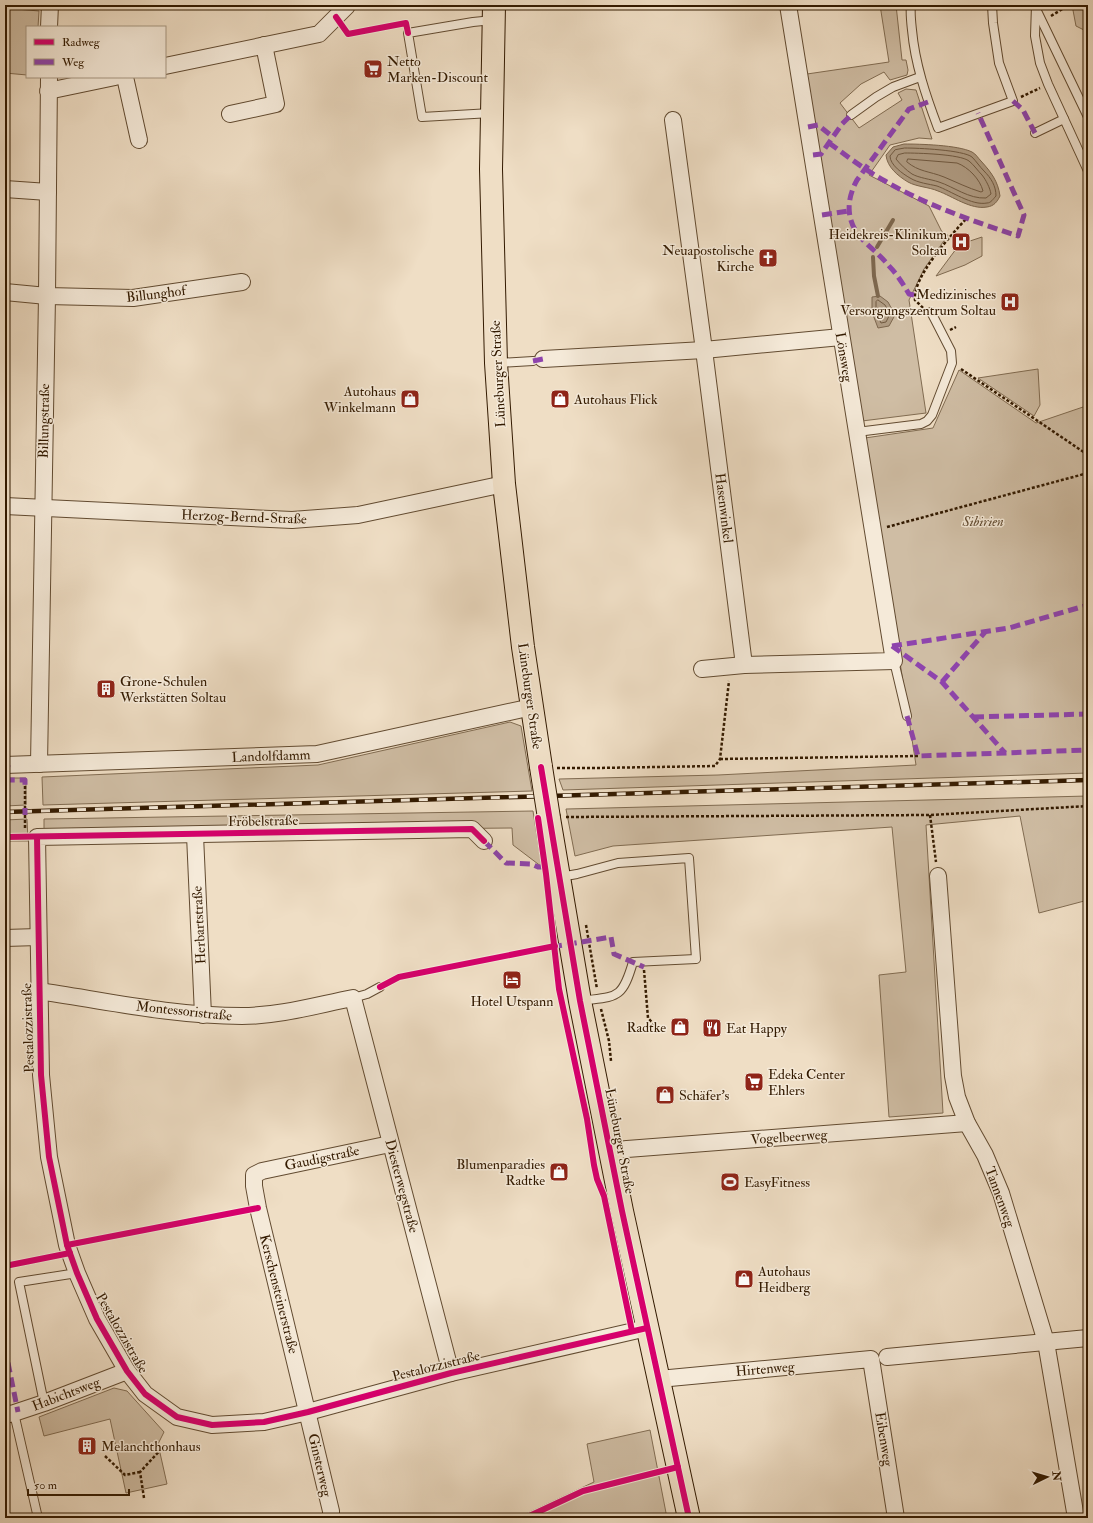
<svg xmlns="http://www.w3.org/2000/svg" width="1093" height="1523" viewBox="0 0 1093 1523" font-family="'IM FELL Double Pica',serif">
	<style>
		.green { fill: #cfbda4; stroke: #816c52 }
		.water { fill: #af9b82; stroke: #7d674e }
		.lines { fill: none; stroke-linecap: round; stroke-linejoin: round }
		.shore { stroke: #715a41; stroke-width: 1 }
		.stream { stroke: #7d674e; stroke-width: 4 }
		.service-casing { stroke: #624b31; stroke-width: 10 }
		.minor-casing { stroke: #624b31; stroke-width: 18 }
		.primary-casing { stroke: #331a00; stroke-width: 24 }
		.path { stroke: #331a00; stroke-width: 2.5; stroke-dasharray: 3 2; stroke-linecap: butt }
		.service { stroke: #f5ead9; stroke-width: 8 }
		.minor { stroke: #f5ead9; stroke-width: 16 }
		.primary { stroke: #efdec5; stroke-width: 22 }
		.rail-casing { stroke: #331a00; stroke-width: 4.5 }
		.rail { stroke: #f5ead9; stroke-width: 3; stroke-dasharray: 9; stroke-linecap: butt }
		.primary-bridge-casing { stroke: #331a00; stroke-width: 24; stroke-linecap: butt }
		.primary-bridge { stroke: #efdec5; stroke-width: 22 }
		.quiet { stroke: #8e44ad; stroke-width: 5; stroke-dasharray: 10 5; stroke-linecap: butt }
		.cycleway-casing { stroke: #f5ead9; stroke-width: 8 }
		.cycleway { stroke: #d6006c; stroke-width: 6 }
		.labels { text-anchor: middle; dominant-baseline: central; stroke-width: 3; stroke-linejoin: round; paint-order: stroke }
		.poi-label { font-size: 14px; fill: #331a00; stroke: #f5ead9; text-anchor: start }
		.street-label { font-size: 14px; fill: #331a00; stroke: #f5ead9 }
		.park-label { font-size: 14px; font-style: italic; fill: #624b31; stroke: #f5ead9 }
	</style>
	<rect width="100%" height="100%" fill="#efdec5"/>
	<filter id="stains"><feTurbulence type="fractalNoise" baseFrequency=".005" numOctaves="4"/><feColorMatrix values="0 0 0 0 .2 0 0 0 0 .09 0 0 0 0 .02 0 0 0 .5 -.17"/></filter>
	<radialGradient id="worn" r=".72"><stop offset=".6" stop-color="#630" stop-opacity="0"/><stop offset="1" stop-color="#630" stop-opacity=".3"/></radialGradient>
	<g class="green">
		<path d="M880,5H896L902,60H906L908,70L907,75L890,80L884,72L861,84L840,103L859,128L902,100L898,93L906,89L916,90L932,139L919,138L890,145L869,175L929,206L942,232L948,235L924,269L909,300L926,413L862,421L807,74L889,62Z"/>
		<path d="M1072,5H1088V32L1076,26Z"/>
		<path d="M5,8L39,11L38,27H27V75L5,73Z"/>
		<path d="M982,237V256L965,265L936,276L962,241L967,242Z"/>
		<path d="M1038,369L1040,405L1034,416L978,378Z"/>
		<path d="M959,370L1036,423L1086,406L1088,410V773L563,790L559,779L718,775L916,765L865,438L933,428Z"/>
		<path d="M510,722L521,726L532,791L43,805L42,777L318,765Z"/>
		<path d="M5,778H26V805L5,806Z"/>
		<path d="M1088,796V900L1039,913L1020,816L926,825L943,1113L889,1117L879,975L906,972L892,827L613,846L575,856L566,809Z"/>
		<path d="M533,811L542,867L513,845L512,828L195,831L44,835V819Z"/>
		<path d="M27,819L28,841H5V820Z"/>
		<path d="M114,1388L127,1391L164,1432L158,1444L167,1484L126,1493L110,1419L44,1436L39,1417Z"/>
		<path d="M650,1430L667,1518H509L519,1517L594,1482L587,1444Z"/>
	</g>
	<g class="water">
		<path d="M904,144C920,144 958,145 972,152C976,154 978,158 981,161C991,172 998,181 1000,196C997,202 994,206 987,207C971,210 952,196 938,191C929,187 917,187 908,182C898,176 887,167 886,155L893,147Z"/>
		<path d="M880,296L888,302L895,315L889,326L878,328L872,312V297Z"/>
	</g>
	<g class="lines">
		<g class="shore">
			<path d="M905,148C918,148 963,150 972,157C976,161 980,167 984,171C991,178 996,186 996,196C993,199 991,203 987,203C972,206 951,191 937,186C929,184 918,183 910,178C903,174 890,165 890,156L895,150Z"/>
			<path d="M905,153C917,153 960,154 969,161C974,165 978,171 982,175C986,180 990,188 991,194L986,198C969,199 954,187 939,182C930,179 919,178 912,174C906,170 900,164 896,159L898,155Z"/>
			<path d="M908,159L957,163C968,167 980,179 983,191L981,192C968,188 956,182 944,177C929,171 919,172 907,162Z"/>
			<path d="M878,300L885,305L890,314L886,322L881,323L876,312V302Z"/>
		</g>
		<g class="stream">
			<path d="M877,247L893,220"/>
			<path d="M873,257L874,276L878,296"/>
		</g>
		<g class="service-casing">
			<g id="service">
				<path d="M911,5C910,13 911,21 912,30C915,64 926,96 938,128L1013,101L999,63L993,23L992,5"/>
				<path d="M1036,5L1035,36L1040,63L1048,84L1088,171"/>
				<path d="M1037,11L1088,117"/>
				<path d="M491,113L422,117L408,33L473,22L493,20"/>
				<path d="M851,115L876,97L893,87L920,77"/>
				<path d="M1035,133L1064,119"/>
				<path d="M497,363L533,361"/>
				<path d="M857,432L921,424L927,421L932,415L952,363L951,351L931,312"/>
				<path d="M894,661L907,716"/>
				<path d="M560,877L577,874L618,863L689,858L696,959L633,962C622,1000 617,996 581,1001"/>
				<path d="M353,998L367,994L380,987"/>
				<path d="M44,1403L19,1282L77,1273"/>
				<path d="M14,1413L38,1518"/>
			</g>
		</g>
		<g class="minor-casing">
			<g id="minor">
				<path d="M49,27L50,5"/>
				<path d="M165,66L319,34L347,6"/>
				<path d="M125,77L139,140"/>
				<path d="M48,91L115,77"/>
				<path d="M230,114L276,104L264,45"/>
				<path d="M673,120L704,350L744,665"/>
				<path d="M5,189L48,192"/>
				<path d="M5,292L47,296L133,298L242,282"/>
				<path d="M543,359L704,350L841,337"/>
				<path d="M5,506L292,520L358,515L504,484"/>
				<path d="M702,669L744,665L894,661L788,5"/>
				<path d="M39,764L47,296L49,77"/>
				<path d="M5,765L317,754L532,707"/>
				<path d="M195,835L203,1015"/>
				<path d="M484,841L472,829L37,837L41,1075L49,1157L67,1245L77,1273L97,1319L127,1371L145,1394L177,1417L212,1425L264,1422L308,1412L451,1373L647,1328"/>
				<path d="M938,876L953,1076L957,1097L967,1123L985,1155L1001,1193L1046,1342L1076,1518"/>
				<path d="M5,938L38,937"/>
				<path d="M39,991C106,1001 174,1016 242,1016C279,1016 317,1005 353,998L451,1373"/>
				<path d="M610,1151L627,1149L967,1123"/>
				<path d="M887,1357L1088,1338"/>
				<path d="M659,1379L871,1359L896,1518"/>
				<path d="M5,1415L14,1413L44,1403L127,1371"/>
				<path d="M331,1518V1511L258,1208L254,1186V1175L262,1171L390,1144"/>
			</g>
		</g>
		<g class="primary-casing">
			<g id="primary">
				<path d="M494,5L491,169L496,363L504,484L523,647L541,767"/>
				<path d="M549,818L580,1001L622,1211L689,1518"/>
			</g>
		</g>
		<g class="path">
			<path d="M1051,16L1069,5"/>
			<path d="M1021,97L1040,88"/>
			<path d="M923,308L915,300C912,278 951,235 966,219"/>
			<path d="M950,330L956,327"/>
			<path d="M961,369L1088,455"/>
			<path d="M887,527L1088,473"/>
			<path d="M720,759L918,756"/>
			<path d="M557,768H596L715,766L720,759L729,681"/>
			<path d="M25,786V808"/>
			<path d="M25,815V828"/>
			<path d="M930,815L936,862"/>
			<path d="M566,817L930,815L1088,806"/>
			<path d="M586,925L597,989"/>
			<path d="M644,970L648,1018L660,1031"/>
			<path d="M601,1009L609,1041L611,1061"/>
			<path d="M105,1456L125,1475L140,1472"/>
			<path d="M144,1498L140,1472L164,1446"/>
		</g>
		<use href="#service" class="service"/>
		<use href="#minor" class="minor"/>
		<use href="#primary" class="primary"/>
		<g class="rail-casing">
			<path id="rail" d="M5,812L1088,780"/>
		</g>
		<use href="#rail" class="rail"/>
		<g class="primary-bridge-casing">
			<path id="primary-bridge" d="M541,767L549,818"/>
		</g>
		<use href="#primary-bridge" class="primary-bridge"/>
		<g class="quiet">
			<path d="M1013,101L1023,110L1035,133"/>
			<path d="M808,127L818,125L833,137"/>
			<path d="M829,143C847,156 865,170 885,181C926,205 973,221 1018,236L1024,215L978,113"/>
			<path d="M813,155L821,154L842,124L851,115"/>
			<path d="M822,215L849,211"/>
			<path d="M914,295L909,294C903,284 897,274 889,266C882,257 873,250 865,242C846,224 845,202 857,180L909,109L928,102"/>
			<path d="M533,361L543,359"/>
			<path d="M892,646L1009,628L1088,605"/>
			<path d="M892,646L942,682L1005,753"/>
			<path d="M942,682L985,632"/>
			<path d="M907,716L918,756L1088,750"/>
			<path d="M974,717L1088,714"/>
			<path d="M8,765L5,780H25V786"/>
			<path d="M25,815V808"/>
			<path d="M484,841L506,863L531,864L538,867H545"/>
			<path d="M552,947L611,937L614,954L644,967"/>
			<path d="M5,1348L18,1412"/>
		</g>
		<g class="cycleway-casing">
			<g id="cycleway">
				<path d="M336,17L348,34L406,23L408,33"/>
				<path d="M541,767L580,1001L622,1211L689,1518"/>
				<path d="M538,818L546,874L559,989L587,1119L594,1165L597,1179L604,1196L632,1331"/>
				<path d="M5,837L472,829L484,841"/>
				<path d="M37,837L41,1075L49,1157L67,1245L77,1273L97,1319L127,1371L145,1394L177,1417L212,1425L264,1422L308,1412L451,1373L647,1328"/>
				<path d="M380,987L399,977L555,946"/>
				<path d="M67,1245L258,1208"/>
				<path d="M5,1266L70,1253"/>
				<path d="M525,1518L583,1491L678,1467"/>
			</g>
		</g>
		<use href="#cycleway" class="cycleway"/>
	</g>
	<defs>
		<g id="supermarket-square" transform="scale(1)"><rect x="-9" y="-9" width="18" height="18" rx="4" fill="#8f2418" stroke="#f5ead9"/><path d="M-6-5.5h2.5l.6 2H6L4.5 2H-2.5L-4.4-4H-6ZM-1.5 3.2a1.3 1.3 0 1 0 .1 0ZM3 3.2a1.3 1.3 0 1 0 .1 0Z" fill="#fff"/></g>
		<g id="hospital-square" transform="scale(1)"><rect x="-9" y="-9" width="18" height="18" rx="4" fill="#8f2418" stroke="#f5ead9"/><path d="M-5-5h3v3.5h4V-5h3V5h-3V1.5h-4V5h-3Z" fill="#fff"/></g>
		<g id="church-square" transform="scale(1)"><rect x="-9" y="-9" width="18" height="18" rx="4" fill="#8f2418" stroke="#f5ead9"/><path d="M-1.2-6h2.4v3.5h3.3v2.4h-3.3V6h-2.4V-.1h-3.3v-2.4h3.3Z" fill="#fff"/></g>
		<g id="shop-square" transform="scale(1)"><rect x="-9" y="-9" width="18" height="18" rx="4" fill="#8f2418" stroke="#f5ead9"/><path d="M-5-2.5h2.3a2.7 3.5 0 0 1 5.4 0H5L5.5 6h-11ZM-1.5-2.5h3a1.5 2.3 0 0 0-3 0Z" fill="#fff"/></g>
		<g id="building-square" transform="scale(1)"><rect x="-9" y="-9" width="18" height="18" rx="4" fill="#8f2418" stroke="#f5ead9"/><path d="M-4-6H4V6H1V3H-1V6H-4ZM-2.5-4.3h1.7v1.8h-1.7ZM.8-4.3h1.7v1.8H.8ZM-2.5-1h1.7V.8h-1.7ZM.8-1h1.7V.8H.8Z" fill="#fff"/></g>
		<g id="hotel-square" transform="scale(1)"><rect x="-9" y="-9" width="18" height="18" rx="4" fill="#8f2418" stroke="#f5ead9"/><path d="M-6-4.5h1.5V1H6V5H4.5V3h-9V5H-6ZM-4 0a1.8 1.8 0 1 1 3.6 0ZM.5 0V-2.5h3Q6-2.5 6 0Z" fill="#fff"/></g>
		<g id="restaurant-square" transform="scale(1)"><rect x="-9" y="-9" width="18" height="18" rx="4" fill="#8f2418" stroke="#f5ead9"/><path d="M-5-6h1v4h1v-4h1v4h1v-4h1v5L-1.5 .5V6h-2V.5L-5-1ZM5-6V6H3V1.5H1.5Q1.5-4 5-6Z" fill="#fff"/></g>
		<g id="stadium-square" transform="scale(1)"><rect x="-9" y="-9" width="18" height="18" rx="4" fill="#8f2418" stroke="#f5ead9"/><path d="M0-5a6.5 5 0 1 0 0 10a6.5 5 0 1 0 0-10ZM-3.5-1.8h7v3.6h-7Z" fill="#fff"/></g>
	</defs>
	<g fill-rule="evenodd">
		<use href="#supermarket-square" x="373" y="69"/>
		<use href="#hospital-square" x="961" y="242"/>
		<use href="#church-square" x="768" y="258"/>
		<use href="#hospital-square" x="1010" y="302"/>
		<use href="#shop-square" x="410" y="399"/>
		<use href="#shop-square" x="560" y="399"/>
		<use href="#building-square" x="106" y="689"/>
		<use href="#hotel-square" x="512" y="980"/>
		<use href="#shop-square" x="680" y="1027"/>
		<use href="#restaurant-square" x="712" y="1028"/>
		<use href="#supermarket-square" x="754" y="1082"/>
		<use href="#shop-square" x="665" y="1095"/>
		<use href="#shop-square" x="559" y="1172"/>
		<use href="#stadium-square" x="730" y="1182"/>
		<use href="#shop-square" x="744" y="1279"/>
		<use href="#building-square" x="87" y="1446"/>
	</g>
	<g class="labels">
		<g class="poi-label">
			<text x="387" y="61">Netto<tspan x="387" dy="16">Marken-Discount</tspan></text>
			<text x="947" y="234" text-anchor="end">Heidekreis-Klinikum<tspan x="947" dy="16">Soltau</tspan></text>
			<text x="754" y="250" text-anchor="end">Neuapostolische<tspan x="754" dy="16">Kirche</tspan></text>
			<text x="996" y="294" text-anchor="end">Medizinisches<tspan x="996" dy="16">Versorgungszentrum Soltau</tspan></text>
			<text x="396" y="391" text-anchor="end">Autohaus<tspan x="396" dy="16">Winkelmann</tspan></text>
			<text x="574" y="399">Autohaus Flick</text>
			<text x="120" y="681">Grone-Schulen<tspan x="120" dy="16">Werkstätten Soltau</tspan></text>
			<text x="512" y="1001" text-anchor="middle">Hotel Utspann</text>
			<text x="666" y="1027" text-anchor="end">Radtke</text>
			<text x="726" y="1028">Eat Happy</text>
			<text x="768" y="1074">Edeka Center<tspan x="768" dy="16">Ehlers</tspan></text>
			<text x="679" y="1095">Schäfer's</text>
			<text x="545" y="1164" text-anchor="end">Blumenparadies<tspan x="545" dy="16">Radtke</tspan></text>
			<text x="744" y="1182">EasyFitness</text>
			<text x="758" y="1271">Autohaus<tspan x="758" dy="16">Heidberg</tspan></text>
			<text x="101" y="1446">Melanchthonhaus</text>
		</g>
		<g class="street-label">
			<text transform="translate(156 294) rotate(-7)">Billunghof</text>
			<text transform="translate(844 357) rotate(81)">Lönsweg</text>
			<text transform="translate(498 374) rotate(-93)">Lüneburger Straße</text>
			<text transform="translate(44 421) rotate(-89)">Billungstraße</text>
			<text transform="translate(724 508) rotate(83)">Hasenwinkel</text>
			<text transform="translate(244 517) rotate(2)">Herzog-Bernd-Straße</text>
			<text transform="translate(530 696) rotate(82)">Lüneburger Straße</text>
			<text transform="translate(271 756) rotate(-2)">Landolfdamm</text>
			<text transform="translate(263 821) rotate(-1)">Fröbelstraße</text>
			<text transform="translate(199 925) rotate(-93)">Herbartstraße</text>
			<text transform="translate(184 1011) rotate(6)">Montessoristraße</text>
			<text transform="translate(28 1028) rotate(-92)">Pestalozzistraße</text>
			<text transform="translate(789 1137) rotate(-4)">Vogelbeerweg</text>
			<text transform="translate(620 1141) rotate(79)">Lüneburger Straße</text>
			<text transform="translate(322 1158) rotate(-12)">Gaudigstraße</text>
			<text transform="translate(402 1186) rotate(75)">Diesterwegstraße</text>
			<text transform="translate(1000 1197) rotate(70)">Tannenweg</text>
			<text transform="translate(279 1294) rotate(76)">Kerschensteinerstraße</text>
			<text transform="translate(122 1333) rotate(60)">Pestalozzistraße</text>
			<text transform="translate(436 1366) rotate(-14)">Pestalozzistraße</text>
			<text transform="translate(765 1369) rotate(-5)">Hirtenweg</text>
			<text transform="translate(66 1394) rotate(-21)">Habichtsweg</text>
			<text transform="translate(884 1439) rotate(81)">Eibenweg</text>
			<text transform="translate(320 1465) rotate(77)">Ginsterweg</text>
		</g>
		<g class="park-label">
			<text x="983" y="521">Sibirien</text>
		</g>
	</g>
	<rect width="1093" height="1523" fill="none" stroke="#efdec5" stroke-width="20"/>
	<rect x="6" y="6" width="1081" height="1511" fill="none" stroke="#331a00" stroke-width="2"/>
	<rect x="10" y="10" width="1073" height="1503" fill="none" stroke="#331a00"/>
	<rect x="26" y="26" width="140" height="52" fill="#f5ead9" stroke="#a79782"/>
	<rect x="34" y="39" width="20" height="6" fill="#d6006c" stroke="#a79782"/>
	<text x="62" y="46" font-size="12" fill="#331a00">Radweg</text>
	<rect x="34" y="59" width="20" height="6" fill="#8e44ad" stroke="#a79782"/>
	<text x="62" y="66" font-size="12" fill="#331a00">Weg</text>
	<g transform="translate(1047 1477) rotate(85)" stroke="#f5ead9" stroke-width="3" paint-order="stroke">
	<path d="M0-3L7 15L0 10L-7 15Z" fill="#331a00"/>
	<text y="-6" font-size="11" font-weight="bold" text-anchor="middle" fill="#331a00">N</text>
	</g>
	<path d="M28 1489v6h101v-6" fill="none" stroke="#331a00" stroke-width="2"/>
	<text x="34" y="1489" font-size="12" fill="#331a00" stroke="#f5ead9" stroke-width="3" paint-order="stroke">50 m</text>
	<rect width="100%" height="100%" filter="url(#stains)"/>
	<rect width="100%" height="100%" fill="url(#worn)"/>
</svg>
